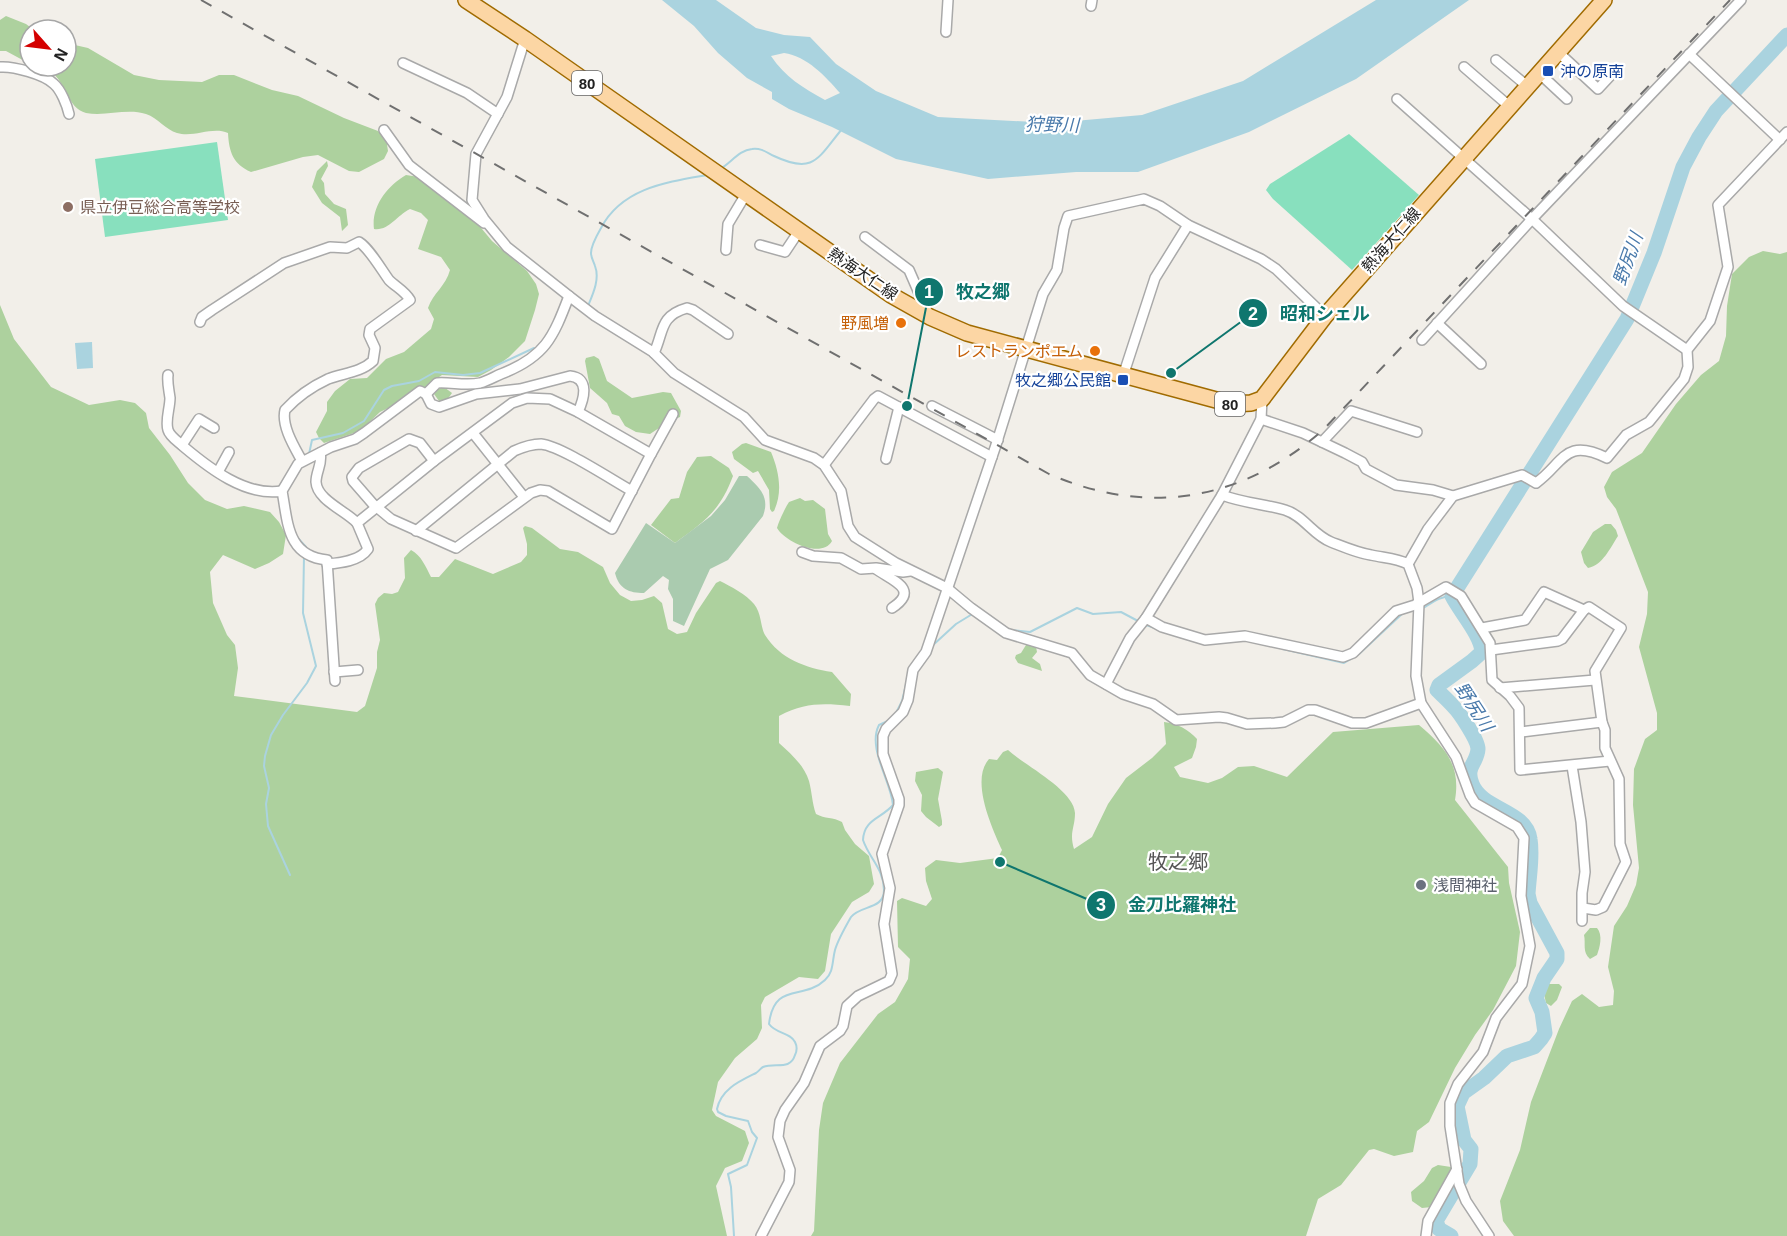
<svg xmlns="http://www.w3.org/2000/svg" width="1787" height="1236" viewBox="0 0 1787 1236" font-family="Arial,'Noto Sans JP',sans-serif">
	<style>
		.forest { fill: #add19e }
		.cemetery { fill: #aacbaf }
		.pitch { fill: #88e0be }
		.water { fill: #aad3df; fill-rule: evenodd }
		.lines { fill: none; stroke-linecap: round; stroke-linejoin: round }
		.stream { stroke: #aad3df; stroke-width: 2 }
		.river { stroke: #aad3df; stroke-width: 15 }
		.minor-casing { stroke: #a9a9a9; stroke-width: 12 }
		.primary-casing { stroke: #a06b00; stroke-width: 18 }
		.minor { stroke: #fff; stroke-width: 9 }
		.primary { stroke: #fcd6a4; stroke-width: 15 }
		.rail { stroke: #707070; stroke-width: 2; stroke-dasharray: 12 12; stroke-linecap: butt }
		.transit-dot { fill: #1a4fb4; stroke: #fff; stroke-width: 2 }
		.education-dot { fill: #8d6e63; stroke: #fff; stroke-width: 2 }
		.food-dot { fill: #e8710a; stroke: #fff; stroke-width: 2 }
		.worship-dot { fill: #6b7280; stroke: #fff; stroke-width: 2 }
		.labels { text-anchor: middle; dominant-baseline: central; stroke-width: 4.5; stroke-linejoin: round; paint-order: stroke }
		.shield { fill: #fff; stroke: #646464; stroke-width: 1.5 }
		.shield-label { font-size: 15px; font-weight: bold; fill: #222 }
		.transit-label { font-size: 16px; fill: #164399; stroke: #fff; text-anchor: start }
		.education-label { font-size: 16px; fill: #785e54; stroke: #fff; text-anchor: start }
		.street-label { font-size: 16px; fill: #222; stroke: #fff }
		.food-label { font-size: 16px; fill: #c56008; stroke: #fff; text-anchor: end }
		.worship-label { font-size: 16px; fill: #5b616d; stroke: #fff; text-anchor: start }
		.water-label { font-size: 18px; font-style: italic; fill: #4a7aab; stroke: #fff }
		.quarter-label { font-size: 20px; fill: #555; stroke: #fff }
		.leader { fill: none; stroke: #0f766e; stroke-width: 2 }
		.callout-dot { fill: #0f766e; stroke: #fff; stroke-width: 2 }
		.mark-label { font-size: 18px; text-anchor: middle; font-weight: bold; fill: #fff }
		.callout-label { font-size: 18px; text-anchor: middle; font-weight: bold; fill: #0f766e; stroke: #fff; stroke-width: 4.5; stroke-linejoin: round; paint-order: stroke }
	</style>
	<rect width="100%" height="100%" fill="#f2efe9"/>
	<g class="forest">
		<path d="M6,16L26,24L34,30H30V64L6,51H0V20Z"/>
		<path d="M66,43L88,48L134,75L159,80L202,82L219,75H234L272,90L298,96L344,118L378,131L386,138L388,151L384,159L359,172L349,171L318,155L303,157L251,172C233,164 229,152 228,133C212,126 194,138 177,133C166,130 158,118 146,114C126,108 105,117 86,113C67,108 66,82 51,72C47,69 39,68 34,66H66Z"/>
		<path d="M327,161L328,166L321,179L324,183L325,194L334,204L346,209L348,225L342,231L340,217L322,203L312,187L317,171Z"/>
		<path d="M406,175L419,177L472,217L492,241L527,271L536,284L539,294L535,310L525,341L509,357L491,370L478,377L442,375L433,381L426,390L380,412L360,431L324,443L319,438L316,432L327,411V402L335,391L350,379L367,378L386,359L404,352L431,329L434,319L428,308C433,293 446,286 450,270L441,257L418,249L428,220L421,213L410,209C396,216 389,231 374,229C371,207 387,186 406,175Z"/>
		<path d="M1763,251L1780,254L1787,252V1236H1514L1503,1221L1500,1201L1520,1150L1531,1102L1559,1029L1572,1001L1582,994L1599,1007L1613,1005L1614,991L1608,967L1614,926L1627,906L1636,885L1639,868L1633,805L1634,769L1645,739L1657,730V713L1639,647L1647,614L1648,592L1616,509L1607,497L1604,487L1612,472L1642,453L1676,404L1701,375L1719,361L1726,336L1727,306L1732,274L1749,257Z"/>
		<path d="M0,305L14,339L51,387L89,405L120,400L135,403L146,413L149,428L170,455L188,483L205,500L227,509L244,506L270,512L279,522L286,535L283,554L269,563L255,569L223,555L210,572L213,603L227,635L235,645L238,668L234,696L357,712L365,706L377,668V652L380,640L375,604L378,598L384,593L392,594L398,592L405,578L404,558L411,550C421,555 426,567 431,577H439L455,559L493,574L521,562L527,555V544L523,528L525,526L532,528L560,549L578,552L603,567L610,583L620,595L631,601L642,600L654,596L662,603L668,629L677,634L687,632L696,613L716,583L720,581C730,586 747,595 754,604C762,614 760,626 765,635C780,659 806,668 832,672L851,694L850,706C821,703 805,703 779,716V743C791,754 804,765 809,781C812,792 812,803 816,814C825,819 833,817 842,822L845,830L855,844L869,856L874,884L869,892L852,902L831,934L825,971L818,979L799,977L765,997L761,1005L762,1028L757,1039L735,1058L718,1082L712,1110L716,1116L745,1131L749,1143L742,1161L725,1168L716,1186L727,1236H0Z"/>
		<path d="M594,356L599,359L607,381L632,398L663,392L671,393L681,411L680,417L673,420H665L659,428L650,434L636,432L625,426L619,416L612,414L607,403L590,388L585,361L586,358Z"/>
		<path d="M444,387L452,393L447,400L439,401L434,394L438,389Z"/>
		<path d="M746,443L771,452C779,471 783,492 774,511L772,512L770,509L769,490L758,471L753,473L734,459L732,452L742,444Z"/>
		<path d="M711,456L729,468L733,476C720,511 704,522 675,543L651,525L671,499L679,498L687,472L697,457Z"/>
		<path d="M800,498L805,501L813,500L825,509L828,534L832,541C822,559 785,542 777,528C779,521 785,508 789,502Z"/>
		<path d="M1605,524H1611L1616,530L1618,536C1610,548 1603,565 1588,568L1584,563L1581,552L1593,532Z"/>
		<path d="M1032,644L1036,647L1037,652L1032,658L1040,664L1042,671L1018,663L1015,658L1016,655L1021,653L1026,645Z"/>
		<path d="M1164,722C1177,723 1189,730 1197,739L1196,747L1192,758L1174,767L1180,777L1208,783L1222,778L1238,767L1254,766L1287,777L1333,732L1419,725C1445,747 1461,765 1455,800L1508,867L1509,883L1520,932L1516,966L1493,1010L1475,1035L1455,1068L1429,1122L1417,1131L1413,1152L1394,1156L1374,1149L1369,1150L1341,1185L1318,1199L1306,1236H811L814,1231L819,1130L823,1103L840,1063L878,1014L895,1002L908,979L910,959L898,947L897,901L902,898L926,906L932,899L926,881L925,868L936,860L960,863L998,858L1002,850C992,828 970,780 989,759L997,760L1003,752L1008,750C1024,765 1074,790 1075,813C1075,828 1069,832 1074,849L1092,837L1108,804L1126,778L1152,758L1166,744Z"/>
		<path d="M938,768L943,772L938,799L942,821V825L939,827L926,817L921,811L922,795L915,781L916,772Z"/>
		<path d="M1590,928H1597C1603,935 1600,947 1597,955L1590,959C1582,952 1586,944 1584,935Z"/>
		<path d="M1549,984H1559L1562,987L1557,1000L1551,1006L1546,1003L1544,994Z"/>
		<path d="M1438,1165L1451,1167L1452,1171L1432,1207L1422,1208L1412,1201L1411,1192L1424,1181L1432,1168Z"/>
	</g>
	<path class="cemetery" d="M739,476H747C760,488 770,497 763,516L728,560L710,569L684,626L673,621V599L668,589L669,580L663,576L644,593C629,593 619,589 615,573L646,523L675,543L711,516L725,500Z"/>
	<g class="pitch">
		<path d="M1349,134L1419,195L1352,270L1273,199L1266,190L1270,184Z"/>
		<path d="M217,142L228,220L105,237L95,159Z"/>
	</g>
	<g class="water">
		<path d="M662,0H716L756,28L784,35L810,37L836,64L876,91L938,117L1052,123L1142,115L1243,81L1376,0H1469L1356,79L1249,132L1138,172H1076L988,179L896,159L832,127L789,109L772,99V92L747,78L718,53L694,26ZM784,53C807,56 826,77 840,93L825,100C803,88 785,77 771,56Z"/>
		<path d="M92,342L93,368L77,369L75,343Z"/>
	</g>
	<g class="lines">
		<g class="stream">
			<path d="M720,169C731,163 739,150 752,149C762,148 766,152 774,156C814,175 818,158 842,129"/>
			<path d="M588,306C593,294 600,279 595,266C594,262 591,258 591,253C591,245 597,235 601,228C622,188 667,182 707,175"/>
			<path d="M309,454L312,440L343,433L364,421L384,390L392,386L419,381L435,372L463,375L480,373L534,348"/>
			<path d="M296,536L306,547"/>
			<path d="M1423,608C1433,602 1441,596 1452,596"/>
			<path d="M1146,625L1158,629"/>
			<path d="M1010,630L1030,632L1077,608L1093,614L1121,612L1138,621"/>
			<path d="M1180,637L1200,643"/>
			<path d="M1206,644L1227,642"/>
			<path d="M932,646L956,624L974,613"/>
			<path d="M1283,649L1344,663L1359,654L1403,613"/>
			<path d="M896,713L902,701L910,668"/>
			<path d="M290,875L268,826L266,804L269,788L264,766L265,756L271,735L283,715L307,683L316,666L303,613L304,556"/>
			<path d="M734,1236L731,1187L728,1174L747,1165L757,1138L752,1132L748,1121L726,1116L718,1112L717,1109C721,1089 740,1081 756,1073C759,1071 761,1068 763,1067C775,1062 790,1071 795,1055C797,1051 797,1046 795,1042C790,1032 776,1034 769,1024C774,981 803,1001 825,980C834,972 832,961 835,950C837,943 847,924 851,917C860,905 884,910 884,890C884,869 869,858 863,840C864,819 881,819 893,805C891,781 867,748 879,725L890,720"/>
		</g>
		<path class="river" d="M1451,1236L1439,1229L1436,1221L1470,1164L1471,1149L1464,1140L1457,1106L1463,1093L1484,1078L1507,1056L1534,1047L1541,1039L1545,1033L1542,1012L1536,998L1544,978L1557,959V953L1530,903L1528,894C1529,876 1533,856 1530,839C1526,810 1482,810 1472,784C1465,766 1477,764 1478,749C1478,740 1460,713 1453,706C1448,700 1442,695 1437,690L1439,685L1472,661L1482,652C1481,635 1460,612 1452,596L1627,319L1654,253L1683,167L1699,137L1716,111L1787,35"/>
		<g class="minor-casing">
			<g id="minor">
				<path d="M1091,6L1092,0"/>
				<path d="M946,32L948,0"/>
				<path d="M525,39L507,97L476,154L472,200L484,219L507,247L569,296L595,316L653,352L674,373L744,417L765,440L814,458L824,465L841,491L848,526L855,537L896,563L947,588L971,608L1006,633L1072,653L1090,675L1123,694L1153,704L1176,720L1219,717L1227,718L1247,724L1275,723L1284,722L1308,710H1315L1352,723H1366L1421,703"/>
				<path d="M1558,52L1598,89L1612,74"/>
				<path d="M1689,54L1780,140"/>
				<path d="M1496,60L1527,86"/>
				<path d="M403,63L467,93L498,114"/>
				<path d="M0,67C13,66 44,74 54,84C61,90 67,105 69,114"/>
				<path d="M1464,67L1509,106"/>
				<path d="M1539,73L1567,99"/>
				<path d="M1397,99L1532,219L1623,306L1687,350"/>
				<path d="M384,130L409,165L484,223"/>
				<path d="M865,237L909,270L929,316"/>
				<path d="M760,245L785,252L799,231"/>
				<path d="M726,250L728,224L746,194"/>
				<path d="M200,322L202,317L212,310L284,263L330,247L347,248L359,242C369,248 381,269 389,280C396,287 405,291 410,300L370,329L369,335L375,348L373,361C360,373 343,373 328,379C313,386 296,398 285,410C281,426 295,448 302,461"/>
				<path d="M1437,323L1481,364"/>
				<path d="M1422,340L1532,219L1741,0"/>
				<path d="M654,353C664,332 659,316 687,308L693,310L728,334"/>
				<path d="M168,375C167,383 169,390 170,398C170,408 165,421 168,430C170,437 179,442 184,447C209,468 246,497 282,491"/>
				<path d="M1123,376L1155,278L1188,225"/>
				<path d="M426,394L431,404L439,407L476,394L520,389L570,376C590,378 584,399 578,412"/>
				<path d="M426,394L437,383C451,382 466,386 480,383C487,381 494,377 501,374C545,357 553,338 569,296"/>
				<path d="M527,398L550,399L578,412L651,454L612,529L548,491L540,490L531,493L456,548L391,519L373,504L353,481L352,477L359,468L409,439L420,443L434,461L512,403Z"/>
				<path d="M932,406L998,440"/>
				<path d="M1261,419L1303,433L1345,453L1362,462L1366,469L1396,485L1433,490L1453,496L1522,475L1536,483C1564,463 1564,437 1607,458L1626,435L1649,422L1684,379L1688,367L1687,350L1710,321L1728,267L1718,205L1787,132"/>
				<path d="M473,433L524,497"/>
				<path d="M1322,442L1351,411L1417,432"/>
				<path d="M182,445L199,419L214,428"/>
				<path d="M320,453C323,463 316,471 316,482C317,500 346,511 357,523"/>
				<path d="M651,454L673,414"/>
				<path d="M886,459L899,407"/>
				<path d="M824,465L874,399L878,396L992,457"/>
				<path d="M218,472L229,452"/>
				<path d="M1222,495C1243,503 1264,504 1285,510C1304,516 1313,535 1331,542C1344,547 1358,553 1371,555C1384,558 1396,558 1408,564L1417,588L1419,603L1416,676L1421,703L1456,757L1470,795L1475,803L1517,827L1524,838L1521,896L1530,946L1522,984L1496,1018L1483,1052L1458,1084L1450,1103V1126L1459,1184L1466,1201L1489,1236"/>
				<path d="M416,531L514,451C523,447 531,444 541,444C561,446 612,480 632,491"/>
				<path d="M802,552L813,556L841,558L861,569L876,568L903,572L910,571"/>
				<path d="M327,564C340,563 360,561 368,549L357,523L434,461"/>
				<path d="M1408,564L1428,529L1453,496"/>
				<path d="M876,569C891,580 921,589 892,608"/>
				<path d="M1146,618L1162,627L1205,640L1245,636L1343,657L1353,653L1396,611L1415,605L1446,587L1461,596L1490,643L1492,680L1510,696L1519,708L1520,770L1610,761"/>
				<path d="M1482,628L1525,620L1544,592L1584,610"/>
				<path d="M1491,650L1558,641L1562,639L1584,610L1589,607L1621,628L1595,671L1602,722L1605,730V748L1619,779L1620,844L1626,862L1603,907L1596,910L1583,908"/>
				<path d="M334,672L358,670"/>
				<path d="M335,681L327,560C287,556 288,523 282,491L298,464L331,447L355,439L364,433L420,391L426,394"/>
				<path d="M1106,684L1130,638L1146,618L1222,495L1261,419L1262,399"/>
				<path d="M1500,688L1595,680"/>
				<path d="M1521,732L1602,722"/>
				<path d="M1572,766L1581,822L1585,872L1582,893V921"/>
				<path d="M761,1236L789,1182L790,1170L778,1137L780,1121L785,1110L804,1083L820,1046L840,1031L843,1026L847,1006L858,996L889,981L892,974L884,924L890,888L882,854L899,805V799L883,754V736L886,729L903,712L908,700L913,670L926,652L996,445L1043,294L1057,270L1064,228L1068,216L1144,199L1160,206L1188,225L1261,259L1276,269L1325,316"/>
				<path d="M1426,1236L1428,1221L1457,1169"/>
			</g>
		</g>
		<g class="primary-casing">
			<path id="primary" d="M466,0L525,39L891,295L930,317L967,333L1231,404L1251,403L1262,399L1325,316L1604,0"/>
		</g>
		<use href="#minor" class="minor"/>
		<use href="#primary" class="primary"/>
		<path class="rail" d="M201,0L1049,474C1148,517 1242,501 1323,430L1730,0"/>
	</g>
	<g class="transit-dot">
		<rect x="1542" y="65" width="12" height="12" rx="3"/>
		<rect x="1117" y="374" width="12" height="12" rx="3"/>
	</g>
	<circle class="education-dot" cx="68" cy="207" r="6"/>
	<g class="food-dot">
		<circle cx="901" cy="323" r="6"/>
		<circle cx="1095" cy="351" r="6"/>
	</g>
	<circle class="worship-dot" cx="1421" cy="885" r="6"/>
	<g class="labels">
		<g class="shield">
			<rect x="572" y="71" width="30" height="24" rx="4.5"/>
			<rect x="1215" y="392" width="30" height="24" rx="4.5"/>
		</g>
		<g class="shield-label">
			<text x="587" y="83">80</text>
			<text x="1230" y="404">80</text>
		</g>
		<g class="transit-label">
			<text x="1560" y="71">沖の原南</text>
			<text x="1111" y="380" text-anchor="end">牧之郷公民館</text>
		</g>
		<g class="education-label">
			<text x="80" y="207">県立伊豆総合高等学校</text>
		</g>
		<g class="street-label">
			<text transform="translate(1391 240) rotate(-49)">熱海大仁線</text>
			<text transform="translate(863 274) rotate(34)">熱海大仁線</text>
		</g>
		<g class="food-label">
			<text x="889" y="323">野風増</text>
			<text x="1083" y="351">レストランポエム</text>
		</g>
		<g class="worship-label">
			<text x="1433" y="885">浅間神社</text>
		</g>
		<g class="water-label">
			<text transform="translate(1052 125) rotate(1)">狩野川</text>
			<text transform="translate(1628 259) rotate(-70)">野尻川</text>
			<text transform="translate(1474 707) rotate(57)">野尻川</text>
		</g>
		<g class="quarter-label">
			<text x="1178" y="862">牧之郷</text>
		</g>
	</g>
	<path class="leader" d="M907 406L929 292M1171 373L1253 313M1000 862L1101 905"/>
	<g class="callout-dot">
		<circle cx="907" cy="406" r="6"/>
		<circle cx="1171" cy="373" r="6"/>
		<circle cx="1000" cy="862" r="6"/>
		<circle cx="929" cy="292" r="15"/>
		<circle cx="1253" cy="313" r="15"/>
		<circle cx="1101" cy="905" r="15"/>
	</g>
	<g class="mark-label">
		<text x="929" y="298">1</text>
		<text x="1253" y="320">2</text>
		<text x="1101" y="911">3</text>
	</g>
	<g class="callout-label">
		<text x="983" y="298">牧之郷</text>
		<text x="1325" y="320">昭和シェル</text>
		<text x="1182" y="911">金刀比羅神社</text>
	</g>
	<g transform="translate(48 48) rotate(118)"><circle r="28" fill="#ffffff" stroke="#a7a7a7" stroke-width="1.5"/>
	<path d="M0-4.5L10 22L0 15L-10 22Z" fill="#d40000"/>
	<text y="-9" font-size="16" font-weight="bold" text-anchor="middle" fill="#222222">N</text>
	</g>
</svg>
